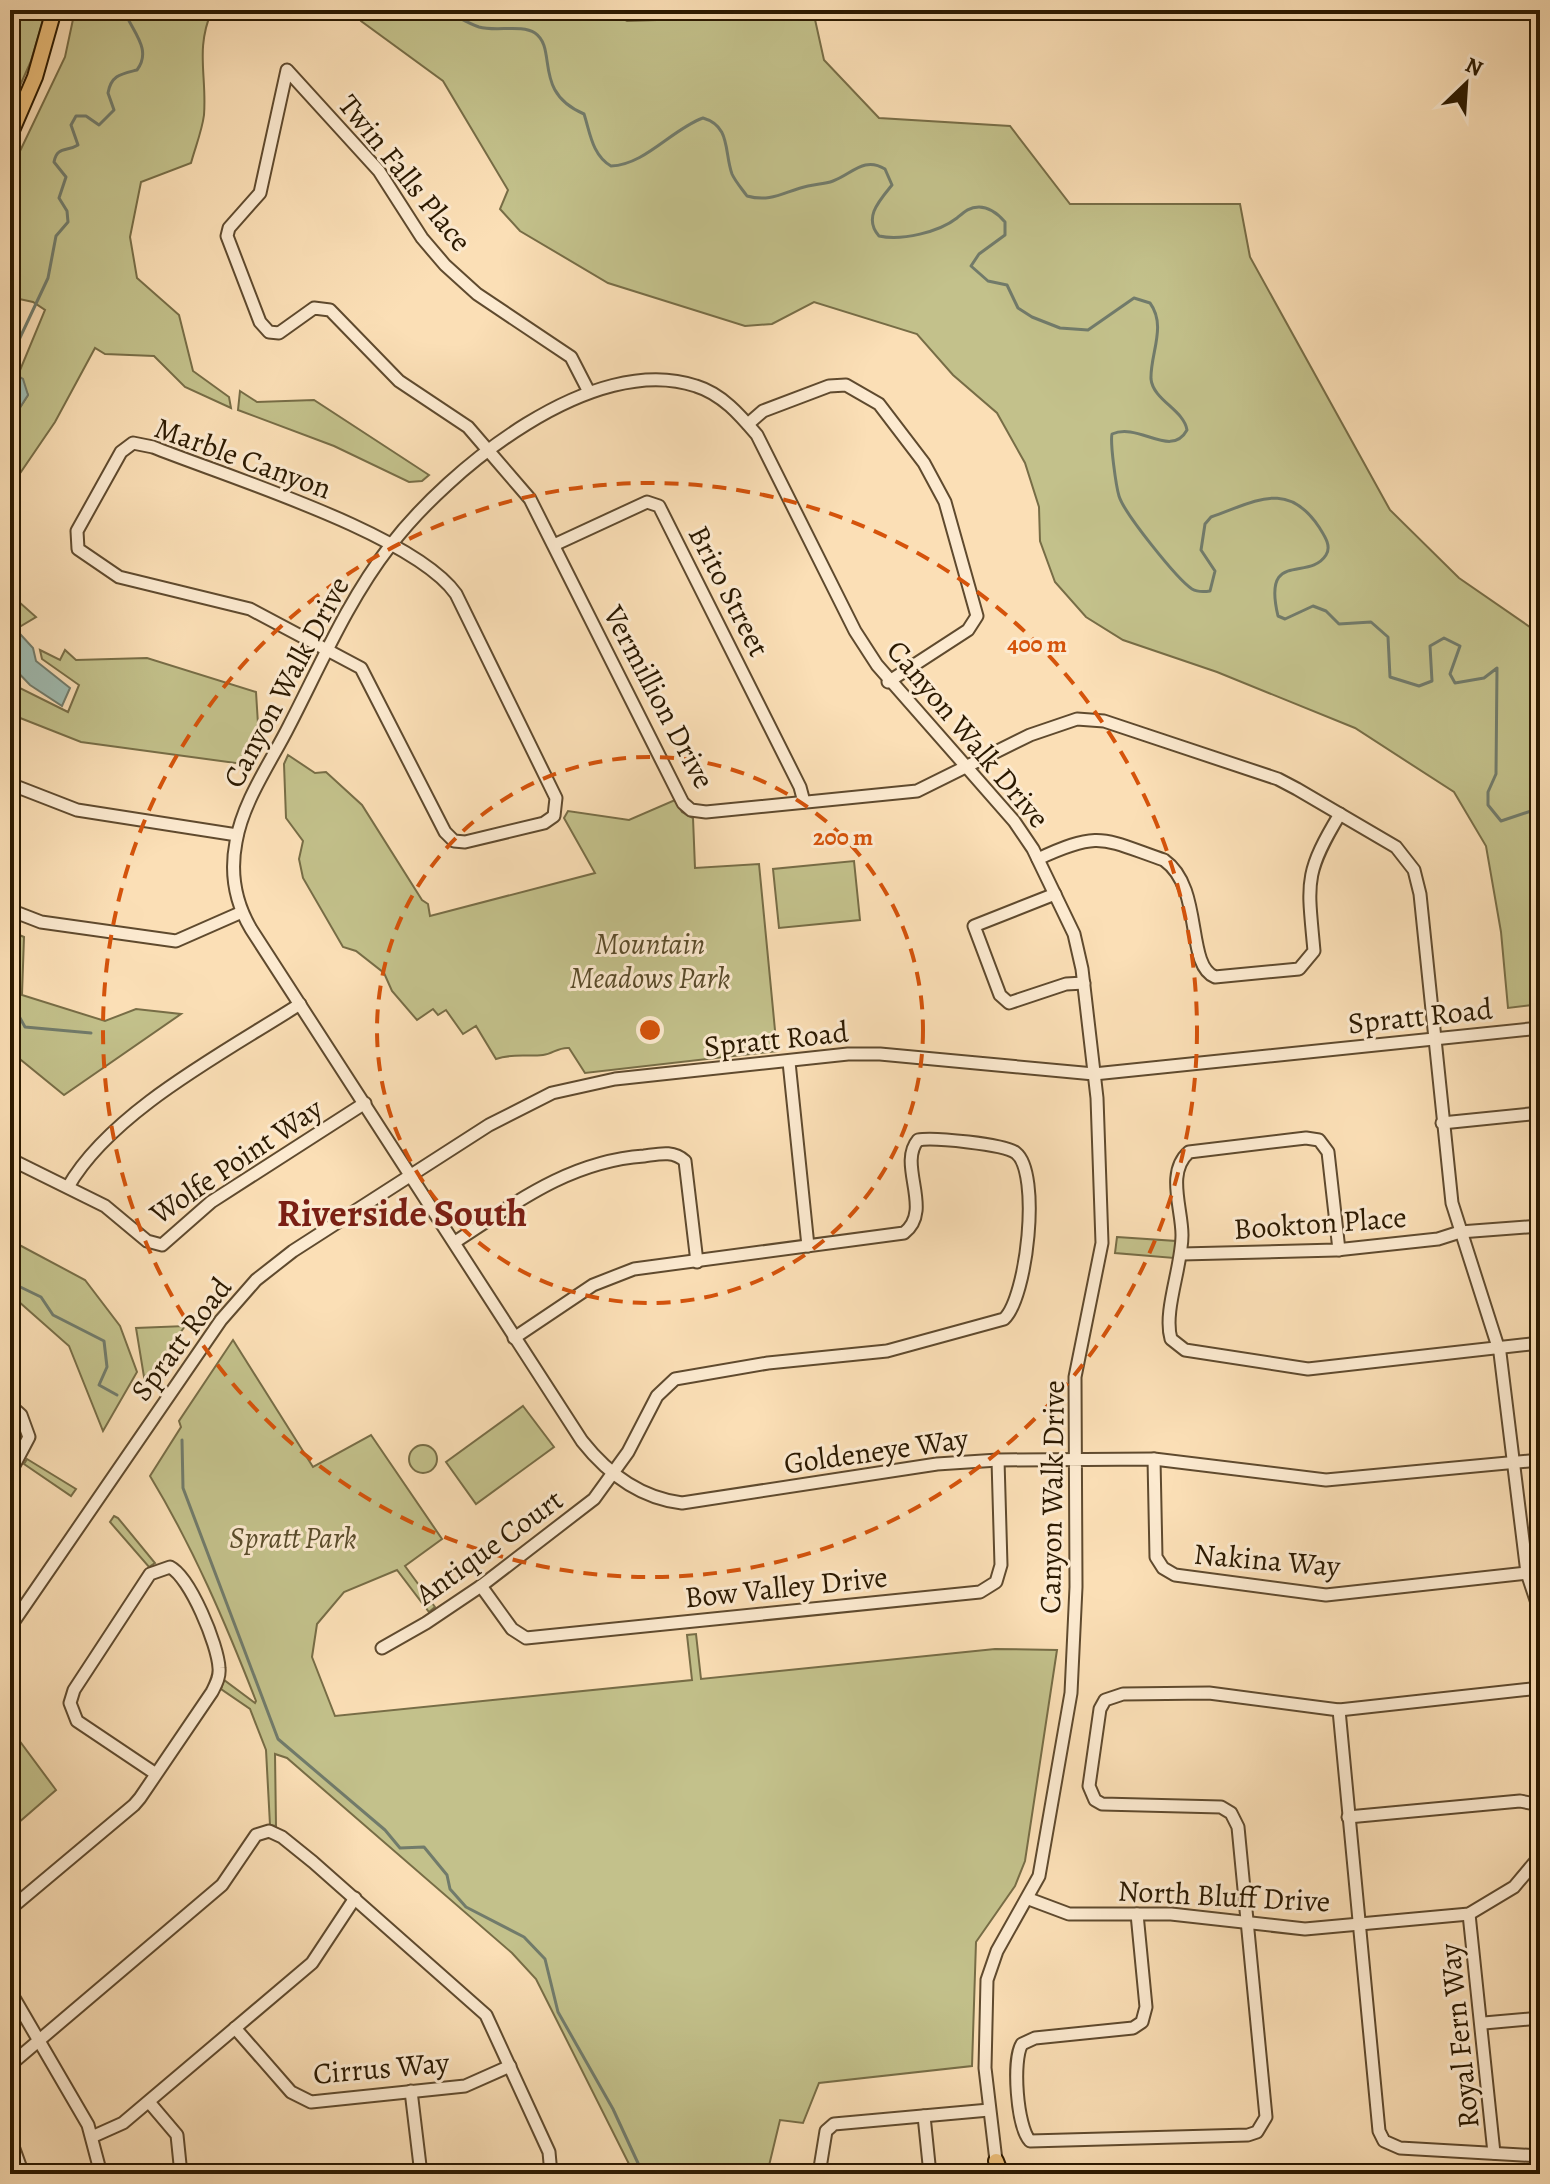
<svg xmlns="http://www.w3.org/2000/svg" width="1550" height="2184" viewBox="0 0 1550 2184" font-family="Alegreya,serif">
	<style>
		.green { fill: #c3c18b; stroke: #776d46; stroke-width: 2 }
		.water { fill: #9fbcb2; stroke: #717b6b; stroke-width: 2 }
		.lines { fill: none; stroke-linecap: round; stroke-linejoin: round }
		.stream { stroke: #717b6b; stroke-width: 3 }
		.minor-casing { stroke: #5f4a2e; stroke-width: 15 }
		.major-casing { stroke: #2b1900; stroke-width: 18 }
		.minor { stroke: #fcead0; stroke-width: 11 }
		.major { stroke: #eec07b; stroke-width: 14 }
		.ring { fill: none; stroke: #d5530b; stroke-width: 4; stroke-dasharray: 14 10 }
		.labels { text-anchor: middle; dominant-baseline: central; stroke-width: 6; stroke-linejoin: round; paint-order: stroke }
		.street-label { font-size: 30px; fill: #2b1900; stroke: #fcead0 }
		.park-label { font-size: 30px; font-style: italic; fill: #594b2a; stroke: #fcead0 }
		.district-label { font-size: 38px; font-weight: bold; fill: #7a1f14; stroke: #fcead0 }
		.centre { fill: #d5530b; stroke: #fcead0; stroke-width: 4 }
		.ring-label { font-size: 24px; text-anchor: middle; font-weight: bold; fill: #d5530b; stroke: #fcead0; stroke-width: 6; stroke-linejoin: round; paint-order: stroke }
	</style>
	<rect width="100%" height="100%" fill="#fbdfb6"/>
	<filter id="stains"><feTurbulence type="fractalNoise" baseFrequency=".0025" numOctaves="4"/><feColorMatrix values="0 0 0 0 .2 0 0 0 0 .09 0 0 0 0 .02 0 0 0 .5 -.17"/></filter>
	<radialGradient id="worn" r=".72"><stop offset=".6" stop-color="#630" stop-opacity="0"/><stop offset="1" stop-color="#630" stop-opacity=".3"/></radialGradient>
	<g class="green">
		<path d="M10,10H46L31,61L10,108Z"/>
		<path d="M75,10H212C195,50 207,75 204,115C202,131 195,148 191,163L141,182L130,237L137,278L179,315L193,371L229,397L231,408L185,387L154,356L105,354L95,348L55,422L10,488V423L28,395L18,375L45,310L33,302L10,297V172L65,57Z"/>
		<path d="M353,10H608L627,21L814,15L824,60L879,118L1010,126L1070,204H1240L1250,257L1390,510L1459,578L1540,634V1004L1508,1008L1501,932L1486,846L1454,792L1355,728L1217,672L1123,640L1086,617L1055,582L1040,541L1039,507L1025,463L997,413L953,375L917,334L814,302L772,324L745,326L608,283L520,231L500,209L508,190L443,81L361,21Z"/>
		<path d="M240,391L257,402L314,400L429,475L422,481L409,482L334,446L238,410Z"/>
		<path d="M10,594L36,617L16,629L10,623Z"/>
		<path d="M40,650L60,660L65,650L76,660L147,658L256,692L258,724L243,764L81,742L10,714V683L68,712L79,685L42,659Z"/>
		<path d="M288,755L315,773L326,772L362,805L422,900L428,904L430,916L595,873L564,818L568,811L629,820L675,800L682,812L693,818L695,868L759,864L777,1051L585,1073L569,1048C558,1047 553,1054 543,1055C527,1057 513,1053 496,1059L476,1026L463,1034L446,1010L438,1015L433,1009L417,1020L392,991L384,973L356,951L343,947L303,878L299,859L303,841L286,818L284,764Z"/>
		<path d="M854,861L860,920L779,928L773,869Z"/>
		<path d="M10,931L24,937L22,995L105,1021L136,1009L181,1014L64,1095L10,1051Z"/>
		<path d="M1117,1237L1176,1241L1174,1258L1115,1253Z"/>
		<path d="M10,1240L85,1280L120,1326L137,1372L103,1431L69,1346L18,1301L10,1300Z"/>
		<path d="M185,1326L145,1383L136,1328Z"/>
		<path d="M233,1340L313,1467L371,1435L442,1539L405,1566L435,1607L429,1612L397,1570L344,1592L317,1624L312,1657L335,1716L692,1680L687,1635L696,1634L701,1679L995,1649L1057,1650L1025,1861L1015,1886L976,1942L972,2066L819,2083L803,2123L780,2120L767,2174H634L536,1979L512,1953L287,1758L275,1754L276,1826L270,1825L266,1750L250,1709L221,1689L224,1680L255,1703L256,1701C226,1624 193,1547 150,1476L181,1427L179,1421Z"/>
		<path d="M523,1406L554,1447L476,1504L446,1462Z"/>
		<circle cx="423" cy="1459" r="14"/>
		<path d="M27,1459L76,1489L71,1496L24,1464Z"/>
		<path d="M114,1516L118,1518L155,1563L149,1567L110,1522Z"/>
		<path d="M10,1728L56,1790L10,1830Z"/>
	</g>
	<g class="water">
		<path d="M10,371L23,379L28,395L10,423Z"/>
		<path d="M10,623L33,648L36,661L70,688L62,706L30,685L10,664Z"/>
	</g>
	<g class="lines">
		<g class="stream">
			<path d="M444,10C455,15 467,23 479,27C496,32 521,24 535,33C558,49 532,92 584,114C590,132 592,155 611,166C645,165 672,129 703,118C731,126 724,152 732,174C735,181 742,189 747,196C772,203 785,191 808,186C817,184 825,184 833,181C852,174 864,156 885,169L892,185C879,201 863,218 879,236C902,241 939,232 957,218C964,212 969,207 979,207C989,207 999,215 1005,222V235L979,254L971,266L988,281L1007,285L1018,308L1032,317L1060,328L1088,330L1134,298L1150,303C1167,326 1150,354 1151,379C1153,400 1184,410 1187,430C1171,459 1139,422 1112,434C1110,443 1116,486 1119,496C1124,513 1177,579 1192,589C1197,592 1203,592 1210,591L1215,571L1201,550L1205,524L1211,517C1255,502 1287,479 1319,527C1324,535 1332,546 1326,555C1309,582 1262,549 1278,616L1285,619L1313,606L1326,611L1339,624L1371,622L1388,637L1390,677L1419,686L1432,681L1430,646L1444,638L1460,646L1450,674L1455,683L1484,678L1497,668L1496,774L1488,792V805L1501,821L1540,808"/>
			<path d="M10,359L48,278L56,236L68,222L67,211L59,198L66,177L54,162C57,146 67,152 78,145L71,125L76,116H86L99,125L114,110L108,93C111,75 121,74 137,70C153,49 131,30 124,10"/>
			<path d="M1540,874V886"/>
			<path d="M10,1000L25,1027L91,1033"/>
			<path d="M10,1282L41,1297L53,1315L104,1341L107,1367L99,1385L117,1395"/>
			<path d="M182,1440L183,1488L278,1739L385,1830L400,1848L424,1847L447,1875L450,1889L466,1907L524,1937L545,1959L558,2012L613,2109L643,2174"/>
		</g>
		<g class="minor-casing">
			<g id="minor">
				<path d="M589,392L571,357L477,294L445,265L422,238L379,171L287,70L260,193L229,228L227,236L260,322L269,332L279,333L314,308L330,310L399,381L468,427L530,499L683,803L691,810L706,812L917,791L1030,735L1077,719L1104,721L1278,779L1297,789L1396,847L1414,870L1420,894L1452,1203L1500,1353L1527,1573L1540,1612"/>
				<path d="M748,424L763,411L829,386L846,385L879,404L924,463L945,502L977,616L968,630L888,682"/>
				<path d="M133,443L153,447C225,476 414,534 456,594L556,798L554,816L544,823L465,842L454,841L445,832L361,668L250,609L119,577L78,549L77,531L121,452Z"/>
				<path d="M554,545L647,502L659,506L800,787L804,802"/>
				<path d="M10,784L77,810L237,835"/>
				<path d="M1038,859C1100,830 1103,839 1164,860C1204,888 1185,965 1215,977L1299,969L1314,951C1308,883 1303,875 1340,814"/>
				<path d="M1055,894L974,926L1000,995L1009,1003L1066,984L1084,983"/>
				<path d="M10,910L41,922L176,941L242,912"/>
				<path d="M789,1062L808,1246"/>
				<path d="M1442,1123L1540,1113"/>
				<path d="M10,1159L105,1206L147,1241L162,1245L211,1202L365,1103"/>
				<path d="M68,1187C111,1111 227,1051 300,1004"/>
				<path d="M455,1242C515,1203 570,1161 644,1156C659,1154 673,1150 685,1161L697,1262"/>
				<path d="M1339,1250L1328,1152L1319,1140L1306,1138L1189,1152C1166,1172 1182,1208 1182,1235C1182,1267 1163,1311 1171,1339L1185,1350L1308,1369L1540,1343"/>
				<path d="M1182,1254L1336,1250L1438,1239L1460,1232L1540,1226"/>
				<path d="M10,1405L21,1415L29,1437L10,1473"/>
				<path d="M1154,1459L1156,1557L1163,1568L1175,1575L1326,1595L1527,1573"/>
				<path d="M481,1586L512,1629L526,1638L980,1592L996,1582L1001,1565L998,1460"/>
				<path d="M10,1627L221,1320L256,1280L293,1251L489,1125L552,1093L615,1079L848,1054H880L1094,1074L1540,1028"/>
				<path d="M382,1648L426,1623L481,1586L594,1499L628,1452L657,1396L675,1379L768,1363L887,1351L1004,1319C1027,1298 1041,1173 1016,1153C1005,1144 932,1137 918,1140C897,1165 934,1210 904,1233L634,1269L593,1285L514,1338"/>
				<path d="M1339,1710L1379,2131L1384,2141L1400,2148L1540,2156"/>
				<path d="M1348,1817L1520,1801L1540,1805"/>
				<path d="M1029,1899L1069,1914H1171L1305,1929L1469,1914L1514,1887L1540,1856"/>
				<path d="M10,1909L134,1805L140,1798L212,1692C216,1684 220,1677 219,1668C218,1645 190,1577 170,1567L150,1574L74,1690L70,1703L77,1721L156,1774"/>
				<path d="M1137,1914L1146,2007L1142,2022L1133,2028L1035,2038L1022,2044C1012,2060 1017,2127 1030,2141L1248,2135L1257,2132L1266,2117L1238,1827L1231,1813L1221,1807L1102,1804L1095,1800L1089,1786L1100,1709L1105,1700L1123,1694L1209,1693L1339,1710L1540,1688"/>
				<path d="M1469,1914L1494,2153"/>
				<path d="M10,1991L88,2125L101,2174"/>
				<path d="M1484,2023L1540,2018"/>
				<path d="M235,2028L291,2092L311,2102L465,2086L510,2066"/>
				<path d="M10,2065L222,1885L256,1835L269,1831L282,1837L313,1862L486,2015L549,2152L551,2174"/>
				<path d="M411,2091L421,2174"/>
				<path d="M149,2102L177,2135L181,2174"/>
				<path d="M924,2116L930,2174"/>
				<path d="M94,2136L123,2123L312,1963L355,1898"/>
				<path d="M10,2138L23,2174"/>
				<path d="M997,2169L985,2068L987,1980L997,1951L1039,1876L1071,1693L1076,1587L1075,1377L1102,1243L1097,1098L1082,969L1074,934L1033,849L1014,821L877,665L855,631L757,435C740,415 722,394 696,386C593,351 449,469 390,546C348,600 320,666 289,726C271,762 243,801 236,842C230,873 235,902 251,929L582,1441C608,1474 640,1498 682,1503L937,1464L998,1460L1154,1459L1326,1480L1540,1460"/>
				<path d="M819,2174L826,2131L834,2124L989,2110"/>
			</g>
		</g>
		<g class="major-casing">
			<g id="major">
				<path d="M10,135L35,77L54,10"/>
				<path d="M996,2161L1001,2174"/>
			</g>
		</g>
		<use href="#minor" class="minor"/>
		<use href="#major" class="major"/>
	</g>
	<g class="ring">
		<circle cx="650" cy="1030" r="273"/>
		<circle cx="650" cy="1030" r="547"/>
	</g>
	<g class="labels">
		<g class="street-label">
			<text transform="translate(405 173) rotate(51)">Twin Falls Place</text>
			<text transform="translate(243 458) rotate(20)">Marble Canyon</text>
			<text transform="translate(729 591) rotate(63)">Brito Street</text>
			<text transform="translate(286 682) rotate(-62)">Canyon Walk Drive</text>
			<text transform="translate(659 697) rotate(62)">Vermillion Drive</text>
			<text transform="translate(968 734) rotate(50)">Canyon Walk Drive</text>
			<text transform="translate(1420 1016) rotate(-6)">Spratt Road</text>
			<text transform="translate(776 1039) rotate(-6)">Spratt Road</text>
			<text transform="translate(236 1161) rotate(-34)">Wolfe Point Way</text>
			<text transform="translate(1320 1223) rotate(-4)">Bookton Place</text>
			<text transform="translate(181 1339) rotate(-53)">Spratt Road</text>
			<text transform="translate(876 1451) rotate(-8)">Goldeneye Way</text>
			<text transform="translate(1052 1497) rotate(-89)">Canyon Walk Drive</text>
			<text transform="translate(489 1547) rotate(-36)">Antique Court</text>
			<text transform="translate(1267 1560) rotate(5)">Nakina Way</text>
			<text transform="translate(786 1587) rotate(-6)">Bow Valley Drive</text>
			<text transform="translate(1224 1896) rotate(3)">North Bluff Drive</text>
			<text transform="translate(1459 2036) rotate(-96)">Royal Fern Way</text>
			<text transform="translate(381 2068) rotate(-5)">Cirrus Way</text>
		</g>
		<g class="park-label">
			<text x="650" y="944">Mountain<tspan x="650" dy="34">Meadows Park</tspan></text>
			<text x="293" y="1538">Spratt Park</text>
		</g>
		<g class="district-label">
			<text x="402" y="1213">Riverside South</text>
		</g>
	</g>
	<circle cx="650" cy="1030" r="12" class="centre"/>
	<g class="ring-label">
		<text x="1037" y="652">400 m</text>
		<text x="843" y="845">200 m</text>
	</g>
	<rect width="1550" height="2184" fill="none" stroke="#fbdfb6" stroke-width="40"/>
	<rect x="12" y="12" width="1526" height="2160" fill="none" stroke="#2b1900" stroke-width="4"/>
	<rect x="20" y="20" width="1510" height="2144" fill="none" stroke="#2b1900" stroke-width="2"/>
	<g transform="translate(1466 84) rotate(25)" stroke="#fcead0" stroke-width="6" paint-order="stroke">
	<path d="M0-6L14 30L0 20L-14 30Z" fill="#2b1900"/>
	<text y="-12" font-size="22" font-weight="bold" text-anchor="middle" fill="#2b1900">N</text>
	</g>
	<rect width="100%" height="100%" filter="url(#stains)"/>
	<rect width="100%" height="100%" fill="url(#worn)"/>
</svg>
